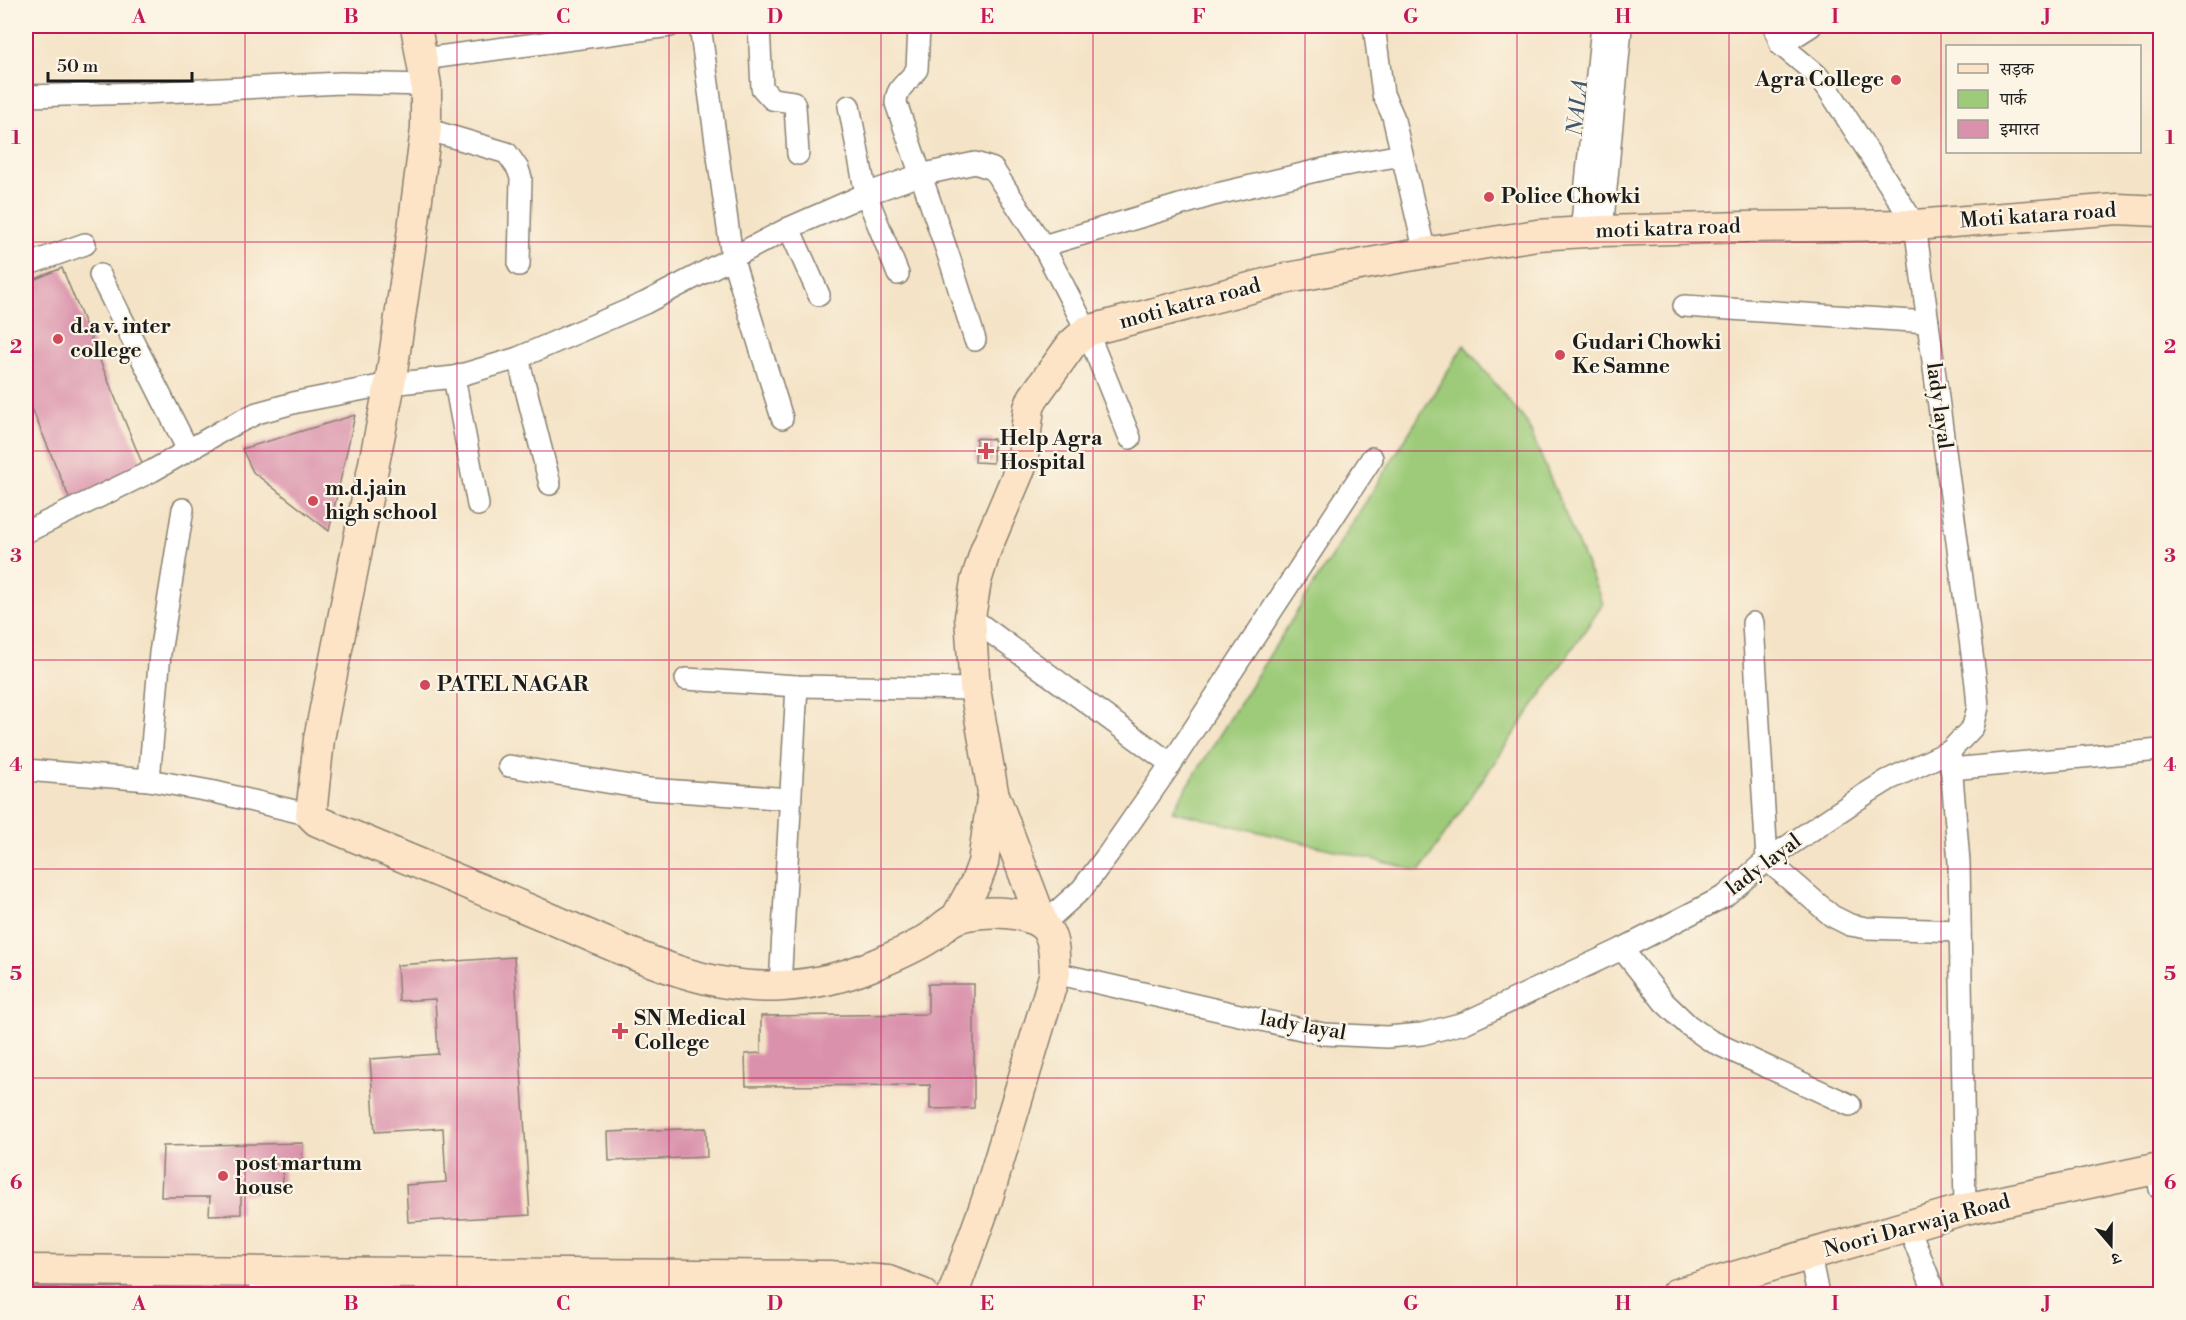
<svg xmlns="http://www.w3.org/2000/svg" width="2186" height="1320" viewBox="0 0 2186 1320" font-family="'Libre Bodoni','Noto Serif Devanagari',serif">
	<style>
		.green { fill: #9dcb79; stroke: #5c744a; stroke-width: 1.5 }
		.building { fill: #da92ac }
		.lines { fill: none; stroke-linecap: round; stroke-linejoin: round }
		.street-casing { stroke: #888071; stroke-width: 24 }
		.secondary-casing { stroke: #888071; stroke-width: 33 }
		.street { stroke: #fff; stroke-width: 21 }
		.secondary { stroke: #fee4c6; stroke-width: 30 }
		.grid { fill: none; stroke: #c2185b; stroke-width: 1.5; stroke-opacity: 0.55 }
		.poi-dot { fill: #d1495b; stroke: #fcf5e5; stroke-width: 2 }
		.labels { text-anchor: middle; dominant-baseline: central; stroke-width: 4.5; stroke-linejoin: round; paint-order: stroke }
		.poi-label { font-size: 21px; font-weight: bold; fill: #1c1c1c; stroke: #fcf5e5; text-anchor: start }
		.street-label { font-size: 21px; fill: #1c1c1c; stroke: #fcf5e5 }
		.water-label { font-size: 22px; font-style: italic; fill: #415871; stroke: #fcf5e5 }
		.neatline { fill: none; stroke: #c2185b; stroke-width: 2 }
		.grid-label { font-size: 20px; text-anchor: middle; font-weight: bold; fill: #c2185b }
	</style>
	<rect width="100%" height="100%" fill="#fcf5e5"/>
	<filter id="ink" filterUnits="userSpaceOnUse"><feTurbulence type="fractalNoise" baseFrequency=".0167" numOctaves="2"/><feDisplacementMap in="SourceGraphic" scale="12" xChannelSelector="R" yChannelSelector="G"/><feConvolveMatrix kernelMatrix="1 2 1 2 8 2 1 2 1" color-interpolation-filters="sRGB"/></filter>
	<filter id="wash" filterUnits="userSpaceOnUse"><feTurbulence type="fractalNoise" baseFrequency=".008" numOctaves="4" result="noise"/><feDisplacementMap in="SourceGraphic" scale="24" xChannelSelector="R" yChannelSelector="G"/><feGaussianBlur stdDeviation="1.35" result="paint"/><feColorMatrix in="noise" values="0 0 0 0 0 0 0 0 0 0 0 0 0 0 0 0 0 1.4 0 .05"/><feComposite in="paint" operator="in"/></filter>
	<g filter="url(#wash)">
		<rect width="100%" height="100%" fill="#f4e3c6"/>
		<path class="green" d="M1464,345L1527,423L1603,604L1420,871L1172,811Z"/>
		<g id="blocks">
			<g class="building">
				<path d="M62,268L144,468L70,500L26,394V283Z"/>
				<path d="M355,415L329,531L253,472L242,449Z"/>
				<path d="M976,438L994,439L993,463L975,462Z"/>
				<path d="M514,957L530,1215L408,1222L406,1185L446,1182L443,1128L375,1132L370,1059L438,1054L435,999L399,1001L397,965Z"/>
				<path d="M928,984H974V1108L930,1109V1085L746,1086L745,1054L761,1053V1016L928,1014Z"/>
				<path d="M706,1128L707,1157L609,1161L608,1132Z"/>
				<path d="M303,1143L302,1162H284L282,1191L241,1195V1214L209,1215L210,1197H161L163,1146Z"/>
				<path d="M218,1286L203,1294H26V1288Z"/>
			</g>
		</g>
	</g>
	<g filter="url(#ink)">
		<use href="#blocks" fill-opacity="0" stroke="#888071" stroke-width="1.5"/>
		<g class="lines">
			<g class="street-casing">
				<g id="street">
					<path d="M700,26L732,257L782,418"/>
					<path d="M759,26L762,88L772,99L793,102L795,106L798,154"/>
					<path d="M919,26L917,69C909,83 896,86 896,103L950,260L975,340"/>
					<path d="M1374,26L1383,94L1393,116L1425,253"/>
					<path d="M1781,45L1811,26"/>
					<path d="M423,59L670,26"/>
					<path d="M26,96L142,93L341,83L426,85"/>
					<path d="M849,106L866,194L898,274"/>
					<path d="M426,129L507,153L518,169L521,178L519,265"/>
					<path d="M789,228L819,295"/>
					<path d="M1602,231L1621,28"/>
					<path d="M1581,232L1602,26"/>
					<path d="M1043,246L1213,195L1328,168L1402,155"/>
					<path d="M26,265L85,244"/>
					<path d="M100,275L188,450"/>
					<path d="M1684,306L1928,322"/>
					<path d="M518,358L550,484"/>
					<path d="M454,377L478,505"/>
					<path d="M26,532L152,471L227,428L257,413L297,402L390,384L454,377L518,358L645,303L789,228L866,194L920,175L975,163L993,169L1043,246L1087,331L1130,438"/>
					<path d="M970,617L1171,764"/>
					<path d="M1753,623L1767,860L1832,916L1850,925L1867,928L1960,931"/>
					<path d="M686,679L797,686L975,689"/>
					<path d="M1950,751L1959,862L1965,1209"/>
					<path d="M509,766L649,789L790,799"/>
					<path d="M1951,769L2160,750"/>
					<path d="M26,770L149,780L215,792L311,815"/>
					<path d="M149,780L160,653L183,509"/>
					<path d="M1043,924L1082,889L1109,853L1171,764L1372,458"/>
					<path d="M1622,949L1664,1002L1688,1025L1711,1041L1850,1105"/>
					<path d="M1055,973L1323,1034L1387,1037L1422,1034L1464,1023L1622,949L1725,896L1767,860L1867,793L1888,780L1950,751L1973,727L1978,707L1976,684L1915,225L1827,87L1816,74L1781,45L1774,26"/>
					<path d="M780,986L797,686"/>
					<path d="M2157,1169L2160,1189"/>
					<path d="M1908,1225L1935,1294"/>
					<path d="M1810,1256L1818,1294"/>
					<path d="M258,1294L261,1288L275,1271"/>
				</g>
			</g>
			<g class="secondary-casing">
				<g id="secondary">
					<path d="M416,26L426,85V129L413,229L391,378L319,739L311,815L317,821C393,853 470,885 547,917C621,948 700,992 783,986C814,984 842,978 871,966C891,958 913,949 931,937C939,931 948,921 957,918C980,910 1036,908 1049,933C1055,945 1054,960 1055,973L987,1200L953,1294"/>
					<path d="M994,795L1043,924"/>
					<path d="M956,918L976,882L983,863L993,792L975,689L970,617L976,581L986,549L1022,464L1029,408L1033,398L1072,344L1087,331L1288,278L1425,253L1537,235L1602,231L1745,227L1915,225L2118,209L2160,211"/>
					<path d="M26,1270L830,1276L888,1281L923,1294"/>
					<path d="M1676,1294L1965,1209L2160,1168"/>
				</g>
			</g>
			<use href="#street" class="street"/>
			<use href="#secondary" class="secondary"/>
		</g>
	</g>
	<path class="grid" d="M245,26V1294M457,26V1294M669,26V1294M881,26V1294M1093,26V1294M1305,26V1294M1517,26V1294M1729,26V1294M1941,26V1294M26,242H2160M26,451H2160M26,660H2160M26,869H2160M26,1078H2160"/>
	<g class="poi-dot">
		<circle cx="1896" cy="80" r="6"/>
		<circle cx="1489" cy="197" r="6"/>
		<circle cx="58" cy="339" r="6"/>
		<circle cx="1560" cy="355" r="6"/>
		<path d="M983 442h6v6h6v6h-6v6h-6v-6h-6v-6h6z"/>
		<circle cx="313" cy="501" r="6"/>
		<circle cx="425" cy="685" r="6"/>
		<path d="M617 1022h6v6h6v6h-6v6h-6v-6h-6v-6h6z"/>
		<circle cx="223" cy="1176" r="6"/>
	</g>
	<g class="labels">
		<g class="poi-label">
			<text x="1884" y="80" text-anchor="end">Agra College</text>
			<text x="1501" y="197">Police Chowki</text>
			<text x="70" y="327">d.a v. inter<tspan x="70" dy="24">college</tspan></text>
			<text x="1572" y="343">Gudari Chowki<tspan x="1572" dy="24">Ke Samne</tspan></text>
			<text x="1000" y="439">Help Agra<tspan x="1000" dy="24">Hospital</tspan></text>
			<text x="325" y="489">m.d.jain<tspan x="325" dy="24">high school</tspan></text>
			<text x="437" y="685">PATEL NAGAR</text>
			<text x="634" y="1019">SN Medical<tspan x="634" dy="24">College</tspan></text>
			<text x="235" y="1164">post martum<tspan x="235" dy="24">house</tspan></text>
		</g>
		<g class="street-label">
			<text transform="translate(2038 216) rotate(-4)">Moti katara road</text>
			<text transform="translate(1668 229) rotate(-2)">moti katra road</text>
			<text transform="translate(1190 304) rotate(-15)">moti katra road</text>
			<text transform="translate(1939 406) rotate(82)">lady layal</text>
			<text transform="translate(1764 865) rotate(-37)">lady layal</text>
			<text transform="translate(1303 1026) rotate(10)">lady layal</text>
			<text transform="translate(1917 1226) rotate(-15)">Noori Darwaja Road</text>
		</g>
		<g class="water-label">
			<text transform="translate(1578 108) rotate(-84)">NALA</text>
		</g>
	</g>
	<rect width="2186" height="1320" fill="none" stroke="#fcf5e5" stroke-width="66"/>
	<rect x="1946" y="45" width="195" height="108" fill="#fcf5e5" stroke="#a29e95" stroke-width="1.5"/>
	<rect x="1958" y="64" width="30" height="9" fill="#fee4c6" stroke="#a29e95" stroke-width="1.5"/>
	<text x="2000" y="75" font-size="18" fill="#1c1c1c">सड़क</text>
	<rect x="1958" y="90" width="30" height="18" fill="#9dcb79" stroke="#a29e95" stroke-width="1.5"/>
	<text x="2000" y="105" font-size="18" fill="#1c1c1c">पार्क</text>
	<rect x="1958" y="120" width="30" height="18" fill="#da92ac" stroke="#a29e95" stroke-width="1.5"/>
	<text x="2000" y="135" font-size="18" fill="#1c1c1c">इमारत</text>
	<g transform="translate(2111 1245) rotate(160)" stroke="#fcf5e5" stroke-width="4.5" paint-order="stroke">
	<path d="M0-4.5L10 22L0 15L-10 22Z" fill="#1c1c1c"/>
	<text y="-9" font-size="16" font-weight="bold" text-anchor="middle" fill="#1c1c1c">उ</text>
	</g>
	<path d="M48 72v9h144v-9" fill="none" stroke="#1c1c1c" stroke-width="3"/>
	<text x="57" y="72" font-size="18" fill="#1c1c1c" stroke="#fcf5e5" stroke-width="4.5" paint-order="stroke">50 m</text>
	<rect x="33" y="33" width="2120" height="1254" class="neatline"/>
	<g class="grid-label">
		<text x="139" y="23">A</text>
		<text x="351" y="23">B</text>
		<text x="563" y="23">C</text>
		<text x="775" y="23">D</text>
		<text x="987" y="23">E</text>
		<text x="1199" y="23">F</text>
		<text x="1411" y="23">G</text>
		<text x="1623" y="23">H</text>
		<text x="1835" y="23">I</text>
		<text x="2047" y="23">J</text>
		<text x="16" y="144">1</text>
		<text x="2170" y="144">1</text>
		<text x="16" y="353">2</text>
		<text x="2170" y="353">2</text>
		<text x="16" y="562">3</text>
		<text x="2170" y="562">3</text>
		<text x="16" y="771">4</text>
		<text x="2170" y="771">4</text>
		<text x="16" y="980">5</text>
		<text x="2170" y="980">5</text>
		<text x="16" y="1189">6</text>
		<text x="2170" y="1189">6</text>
		<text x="139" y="1310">A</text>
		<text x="351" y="1310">B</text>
		<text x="563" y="1310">C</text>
		<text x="775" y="1310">D</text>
		<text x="987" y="1310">E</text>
		<text x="1199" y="1310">F</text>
		<text x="1411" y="1310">G</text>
		<text x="1623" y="1310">H</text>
		<text x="1835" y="1310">I</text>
		<text x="2047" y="1310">J</text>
	</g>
</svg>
